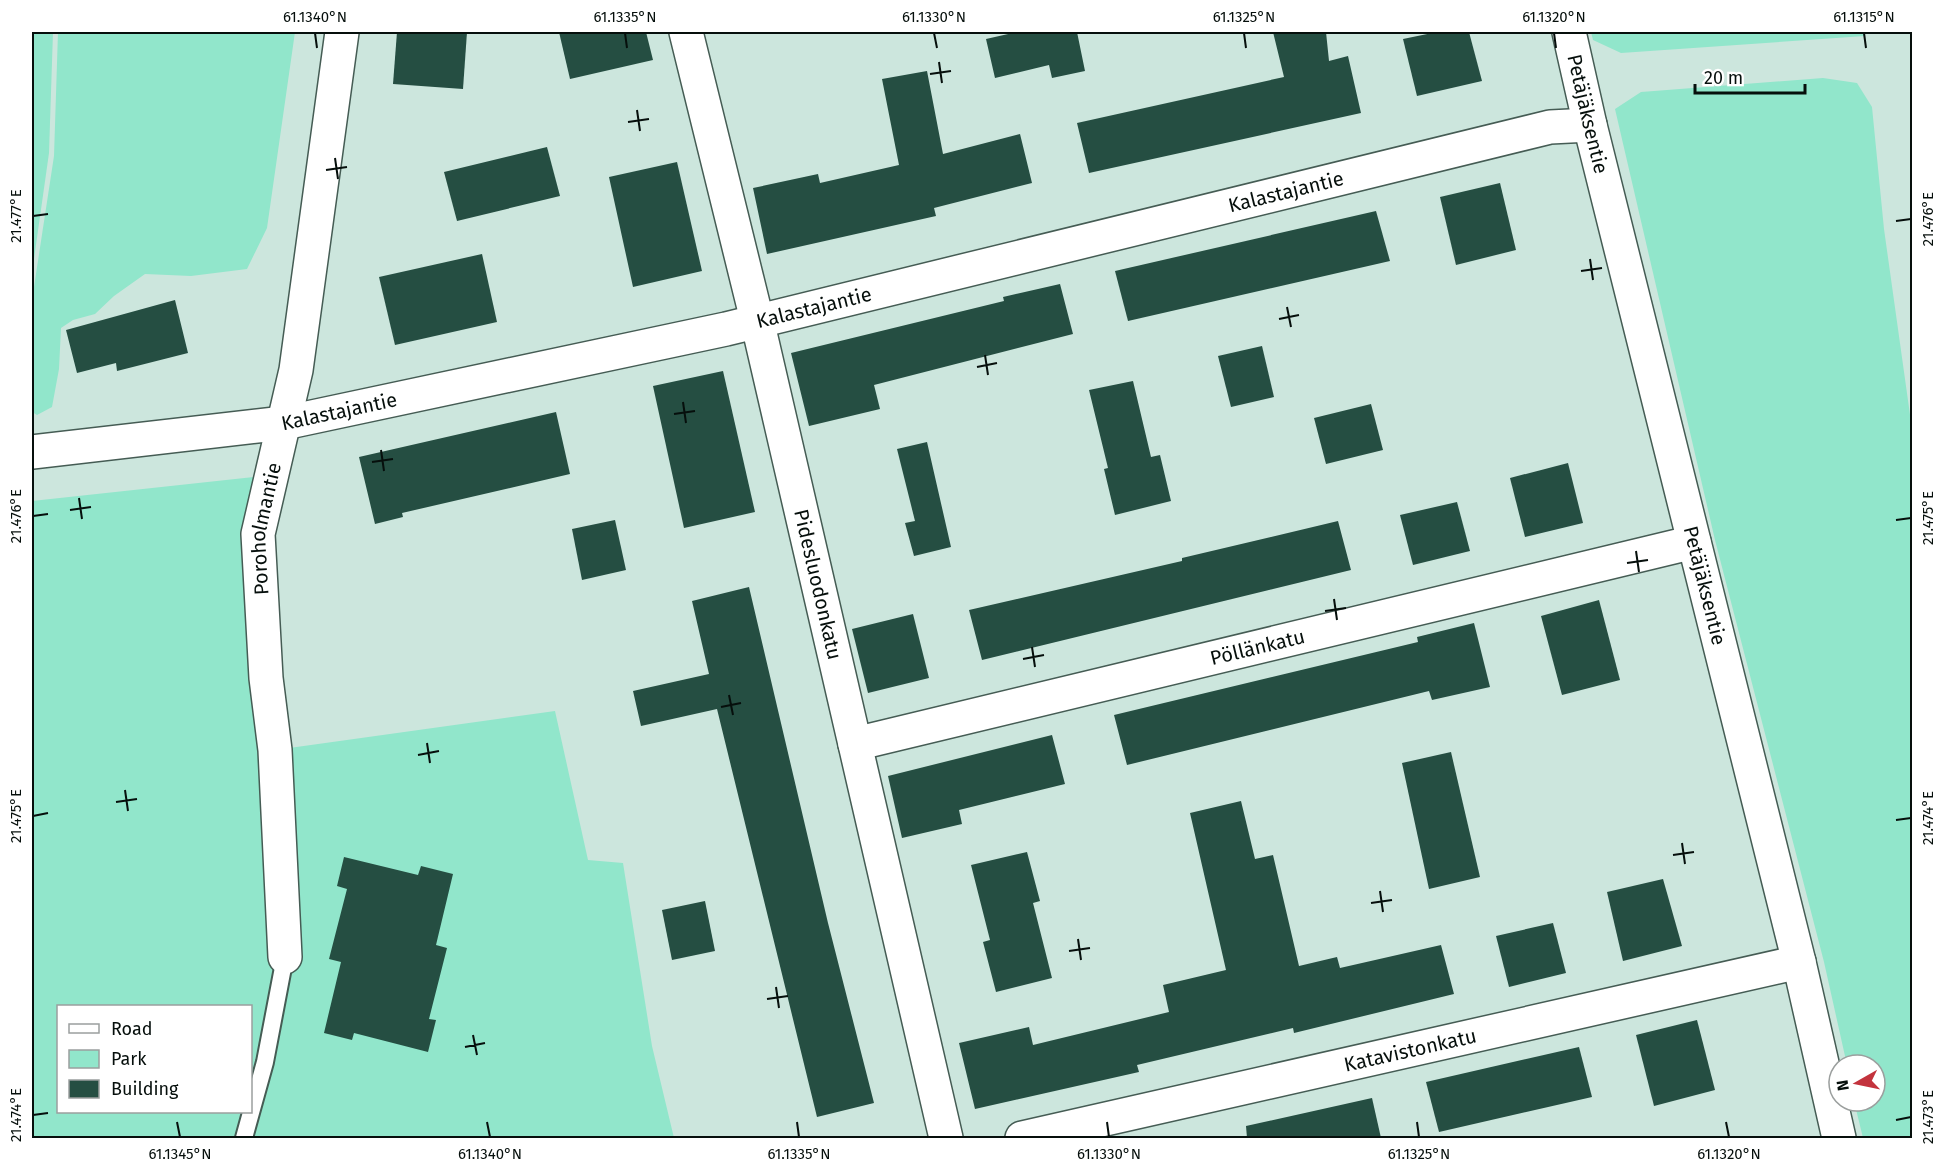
<svg xmlns="http://www.w3.org/2000/svg" width="1944" height="1170" viewBox="0 0 1944 1170" font-family="'Fira Sans',sans-serif">
	<style>
		.green { fill: #91e6cb; fill-rule: evenodd }
		.building { fill: #254e42 }
		.lines { fill: none; stroke-linecap: round; stroke-linejoin: round }
		.service-casing { stroke: #455c54; stroke-width: 20 }
		.minor-casing { stroke: #455c54; stroke-width: 36 }
		.service { stroke: #fff; stroke-width: 16 }
		.minor { stroke: #fff; stroke-width: 33 }
		.ticks { fill: none; stroke: #060f0c; stroke-width: 2 }
		.labels { text-anchor: middle; dominant-baseline: central; stroke-width: 6; stroke-linejoin: round; paint-order: stroke }
		.street-label { font-size: 20px; fill: #060f0c; stroke: #fff }
		.neatline { fill: none; stroke: #060f0c; stroke-width: 2 }
		.ticks-label { font-size: 15px; text-anchor: middle; fill: #060f0c }
	</style>
	<rect width="100%" height="100%" fill="#cce6dd"/>
	<g class="green">
		<path d="M32,32H53L49,153L32,273Z"/>
		<path d="M58,32H295L267,228L247,269L191,276L145,274L114,296L95,314L73,320L61,328L59,369L52,407L37,415L32,412V300L54,156Z"/>
		<path d="M1591,32H1865V36L1621,53L1593,40Z"/>
		<path d="M1823,78L1857,83L1872,107L1884,229L1912,429V1138H1863L1854,1101H1875V1065H1847L1824,962L1715,540L1615,109L1641,92Z"/>
		<path d="M273,475L275,750L555,711L588,860L623,863L652,1046L674,1138H32V501ZM58,1006H250V1112H58Z"/>
	</g>
	<g class="building">
		<path d="M397,32H467L463,89L393,84Z"/>
		<path d="M559,32H646L653,60L570,79Z"/>
		<path d="M1017,32H1077L1085,71L1052,78L1049,65L995,78L986,39Z"/>
		<path d="M1273,32H1326L1329,61L1348,56L1361,113L1089,173L1077,123L1284,77Z"/>
		<path d="M1437,32H1469L1482,81L1417,96L1403,39Z"/>
		<path d="M927,71L943,154L1020,134L1032,183L934,208L936,216L767,254L753,188L818,174L820,183L899,165L882,79Z"/>
		<path d="M547,147L560,196L457,221L444,172Z"/>
		<path d="M677,162L702,271L633,287L609,177Z"/>
		<path d="M1500,183L1516,250L1456,265L1440,197Z"/>
		<path d="M1376,211L1390,261L1128,321L1115,271Z"/>
		<path d="M482,254L497,322L395,345L379,277Z"/>
		<path d="M1060,284L1073,334L874,385L880,409L809,426L791,353L1004,301L1003,297Z"/>
		<path d="M175,300L188,353L117,371L116,363L77,373L66,330Z"/>
		<path d="M1262,346L1274,397L1231,407L1218,356Z"/>
		<path d="M723,371L755,512L684,528L653,386Z"/>
		<path d="M1133,381L1151,457L1160,455L1171,501L1115,515L1104,469L1108,468L1089,390Z"/>
		<path d="M1371,404L1383,450L1326,464L1314,418Z"/>
		<path d="M556,412L570,474L402,513L403,517L375,524L359,457Z"/>
		<path d="M927,442L951,547L914,556L905,523L915,521L897,449Z"/>
		<path d="M1568,463L1583,523L1525,537L1510,478Z"/>
		<path d="M1457,502L1470,551L1413,565L1400,515Z"/>
		<path d="M615,520L626,570L582,580L572,529Z"/>
		<path d="M1338,521L1351,570L982,660L969,610L1182,561V558Z"/>
		<path d="M749,587L828,923L874,1103L817,1117L717,709L641,726L633,691L709,674L692,601Z"/>
		<path d="M1599,600L1620,680L1562,695L1541,616Z"/>
		<path d="M913,614L929,678L868,693L852,629Z"/>
		<path d="M1474,623L1490,687L1432,700L1429,691L1127,765L1114,715L1418,642L1417,637Z"/>
		<path d="M1052,735L1065,784L959,810L962,824L902,838L888,776Z"/>
		<path d="M1451,752L1480,877L1429,889L1402,763Z"/>
		<path d="M1241,801L1255,859L1273,855L1299,966L1337,957L1340,968L1441,945L1454,994L1294,1033L1293,1028L1137,1065L1139,1072L975,1109L959,1043L1029,1027L1033,1045L1169,1012L1163,985L1226,970L1190,813Z"/>
		<path d="M1027,852L1040,901L1033,903L1052,978L996,992L983,942L990,940L971,865Z"/>
		<path d="M344,857L418,875L421,866L453,874L436,945L447,948L429,1019L436,1020L428,1052L354,1033L352,1040L324,1033L341,962L329,959L347,889L337,886Z"/>
		<path d="M1663,879L1682,946L1623,961L1607,892Z"/>
		<path d="M705,901L715,951L672,960L662,910Z"/>
		<path d="M1553,923L1566,973L1509,987L1496,936Z"/>
		<path d="M1697,1020L1715,1090L1654,1106L1636,1035Z"/>
		<path d="M1579,1047L1592,1097L1439,1132L1426,1082Z"/>
		<path d="M1372,1098L1381,1138H1247L1246,1126Z"/>
	</g>
	<g class="lines">
		<g class="service-casing">
			<path id="service" d="M244,1138L265,1062L285,957"/>
		</g>
		<g class="minor-casing">
			<g id="minor">
				<path id="s1" d="M686,32L757,320L946,1138"/>
				<path id="s2" d="M1569,32L1590,125L1799,962L1839,1138"/>
				<path id="s3" d="M32,452L284,423L726,329L1550,127L1590,125"/>
				<path id="s4" d="M855,744L1694,542"/>
				<path id="s5" d="M285,957L275,750L266,678L258,534L296,370L342,32"/>
				<path id="s6" d="M1022,1138L1799,962"/>
			</g>
		</g>
		<use href="#service" class="service"/>
		<use href="#minor" class="minor"/>
	</g>
	<path class="ticks" d="M315,33L317,48M625,33L627,48M934,33L937,48M1244,33L1246,48M1554,33L1556,48M1864,33L1866,48M939,62L942,83M930,74L951,71M637,110L640,131M628,122L649,119M335,158L338,179M326,170L347,167M33,216L48,214M1896,221L1911,219M1590,259L1593,280M1581,271L1602,268M1287,307L1291,327M1279,319L1299,315M985,355L988,375M977,367L997,363M683,402L686,423M674,414L695,411M381,450L384,471M372,462L393,459M79,498L82,519M70,510L91,507M33,516L48,514M1896,520L1911,518M1636,551L1639,572M1627,563L1648,560M1334,599L1337,620M1325,611L1346,608M1032,647L1035,667M1023,659L1044,655M729,695L733,715M721,707L741,703M427,743L430,763M418,755L439,751M125,790L128,811M116,802L137,799M33,816L48,813M1896,820L1911,818M1682,843L1685,864M1673,855L1694,852M1380,891L1383,912M1371,903L1392,900M1078,939L1081,960M1069,951L1090,948M776,987L779,1008M767,999L788,996M473,1035L477,1055M465,1047L485,1043M33,1115L48,1113M1896,1120L1911,1117M177,1122L180,1137M487,1122L490,1137M797,1122L799,1137M1107,1122L1109,1137M1417,1122L1419,1137M1726,1122L1729,1137"/>
	<g class="labels">
		<g class="street-label">
			<text stroke="none"><textPath href="#s2" startOffset="84">Petäjäksentie</textPath></text>
			<text stroke="none"><textPath href="#s3" startOffset="1282">Kalastajantie</textPath></text>
			<text stroke="none"><textPath href="#s3" startOffset="796">Kalastajantie</textPath></text>
			<text stroke="none"><textPath href="#s3" startOffset="310">Kalastajantie</textPath></text>
			<text stroke="none"><textPath href="#s5" startOffset="430">Poroholmantie</textPath></text>
			<text stroke="none"><textPath href="#s1" startOffset="568">Pidesluodonkatu</textPath></text>
			<text stroke="none"><textPath href="#s2" startOffset="570">Petäjäksentie</textPath></text>
			<text stroke="none"><textPath href="#s4" startOffset="414">Pöllänkatu</textPath></text>
			<text stroke="none"><textPath href="#s6" startOffset="398">Katavistonkatu</textPath></text>
		</g>
	</g>
	<rect width="1944" height="1170" fill="none" stroke="#ffffff" stroke-width="66"/>
	<rect x="57" y="1005" width="195" height="108" fill="#ffffff" stroke="#9b9f9e" stroke-width="1.5"/>
	<rect x="69" y="1024" width="30" height="9" fill="#ffffff" stroke="#9b9f9e" stroke-width="1.5"/>
	<text x="111" y="1035" font-size="18" fill="#060f0c">Road</text>
	<rect x="69" y="1050" width="30" height="18" fill="#91e6cb" stroke="#9b9f9e" stroke-width="1.5"/>
	<text x="111" y="1065" font-size="18" fill="#060f0c">Park</text>
	<rect x="69" y="1080" width="30" height="18" fill="#254e42" stroke="#9b9f9e" stroke-width="1.5"/>
	<text x="111" y="1095" font-size="18" fill="#060f0c">Building</text>
	<g transform="translate(1857 1083) rotate(261)"><circle r="28" fill="#ffffff" stroke="#9b9f9e" stroke-width="1.5"/>
	<path d="M0-4.5L10 22L0 15L-10 22Z" fill="#c3333d"/>
	<text y="-9" font-size="16" font-weight="bold" text-anchor="middle" fill="#060f0c">N</text>
	</g>
	<path d="M1695 84v9h110v-9" fill="none" stroke="#060f0c" stroke-width="3"/>
	<text x="1704" y="84" font-size="18" fill="#060f0c" stroke="#ffffff" stroke-width="4.5" paint-order="stroke">20 m</text>
	<rect x="33" y="33" width="1878" height="1104" class="neatline"/>
	<g class="ticks-label">
		<text x="315" y="22">61.1340°N</text>
		<text x="625" y="22">61.1335°N</text>
		<text x="934" y="22">61.1330°N</text>
		<text x="1244" y="22">61.1325°N</text>
		<text x="1554" y="22">61.1320°N</text>
		<text x="1864" y="22">61.1315°N</text>
		<text transform="translate(16 216) rotate(-90)" y="5">21.477°E</text>
		<text transform="translate(1928 219) rotate(-90)" y="5">21.476°E</text>
		<text transform="translate(16 516) rotate(-90)" y="5">21.476°E</text>
		<text transform="translate(1928 518) rotate(-90)" y="5">21.475°E</text>
		<text transform="translate(16 816) rotate(-90)" y="5">21.475°E</text>
		<text transform="translate(1928 818) rotate(-90)" y="5">21.474°E</text>
		<text transform="translate(16 1115) rotate(-90)" y="5">21.474°E</text>
		<text transform="translate(1928 1117) rotate(-90)" y="5">21.473°E</text>
		<text x="180" y="1159">61.1345°N</text>
		<text x="490" y="1159">61.1340°N</text>
		<text x="799" y="1159">61.1335°N</text>
		<text x="1109" y="1159">61.1330°N</text>
		<text x="1419" y="1159">61.1325°N</text>
		<text x="1729" y="1159">61.1320°N</text>
	</g>
</svg>
